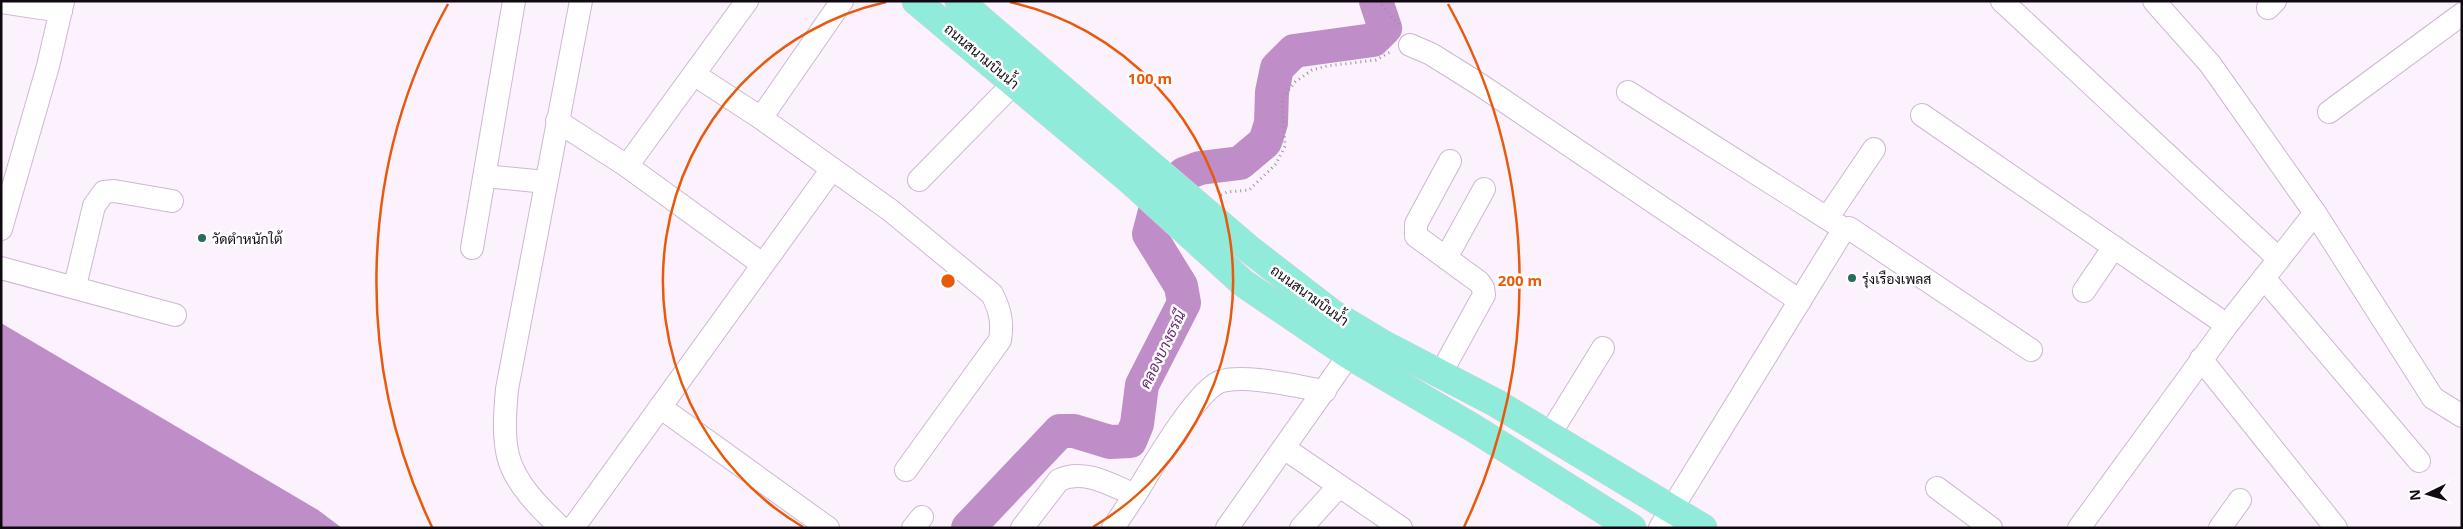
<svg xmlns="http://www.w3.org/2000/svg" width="2463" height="529" viewBox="0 0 2463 529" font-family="'Noto Sans',Sarabun,sans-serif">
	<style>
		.water { fill: #bf8ec8 }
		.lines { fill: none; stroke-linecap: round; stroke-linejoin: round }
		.river { stroke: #bf8ec8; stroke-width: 34 }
		.minor-casing { stroke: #ceb7d2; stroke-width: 24 }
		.major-casing { stroke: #d4d3d4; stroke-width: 29 }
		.path { stroke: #9a929c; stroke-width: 3; stroke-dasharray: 1 4; stroke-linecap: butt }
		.minor { stroke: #fff; stroke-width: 22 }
		.major { stroke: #91ebdb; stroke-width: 28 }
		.ring { fill: none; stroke: #e8590c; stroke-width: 2.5 }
		.poi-dot { fill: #266b5e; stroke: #fff; stroke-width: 2 }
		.labels { text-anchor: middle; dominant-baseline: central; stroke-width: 5; stroke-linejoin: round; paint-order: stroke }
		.street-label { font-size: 14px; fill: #110912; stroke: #fff }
		.poi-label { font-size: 14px; fill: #110912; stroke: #fff; text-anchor: start }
		.water-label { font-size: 15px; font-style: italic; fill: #652970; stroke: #fff }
		.centre { fill: #e8590c; stroke: #fff; stroke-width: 2.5 }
		.ring-label { font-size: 15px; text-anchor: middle; font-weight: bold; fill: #e8590c; stroke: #fff; stroke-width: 5; stroke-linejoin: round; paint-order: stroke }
	</style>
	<rect width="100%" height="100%" fill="#fbf2fd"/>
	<path class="water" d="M1,323L318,510L342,528H1Z"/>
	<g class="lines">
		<path class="river" d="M968,528L1060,431H1074L1110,442L1130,441L1137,424L1142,385L1184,303L1181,286L1149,234L1155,211L1169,188L1184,174L1200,168L1240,163L1265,142L1271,123L1272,92L1277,68L1294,51L1373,40L1385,28L1376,1"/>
		<g class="minor-casing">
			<g id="minor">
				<path d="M2002,1L2279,259"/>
				<path d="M2154,1L2210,64L2315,213L2433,398L2462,416"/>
				<path d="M1,2L61,11"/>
				<path d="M2268,8L2275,1"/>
				<path d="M1410,45L1431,54L1479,84L1800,301"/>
				<path d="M695,75L761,118L890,210L992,294C1000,310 1003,322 1000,340L906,470"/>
				<path d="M1628,92L1844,229L1849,228L2031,350"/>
				<path d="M2329,112L2462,14"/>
				<path d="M1922,115L2227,325"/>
				<path d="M761,118L842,1"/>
				<path d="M557,121L627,166L762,264"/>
				<path d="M627,166L747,1"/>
				<path d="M485,176L546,182"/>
				<path d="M919,180L1014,83"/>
				<path d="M1828,217L1874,149"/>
				<path d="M1,229L48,66L63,1"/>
				<path d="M472,248L514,1"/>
				<path d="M1446,258L1484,189"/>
				<path d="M1,268L175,315"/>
				<path d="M2264,278L2419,461"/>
				<path d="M75,286L94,206L104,192L114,191L172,201"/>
				<path d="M2084,291L2114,247"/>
				<path d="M2201,359L2336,528"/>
				<path d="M1441,373L1484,295L1483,288L1479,282L1416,236V224L1450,161"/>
				<path d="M660,407L828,528"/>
				<path d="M1550,434L1603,348"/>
				<path d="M1284,448L1401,528"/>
				<path d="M1937,488L1991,528"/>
				<path d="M561,528C541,509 515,484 508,456C503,434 505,412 507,389L581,1"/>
				<path d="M573,528L832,169"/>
				<path d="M913,528L922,517"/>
				<path d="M1022,528L1059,480C1084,468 1111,485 1135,495C1150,471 1198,387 1222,381C1247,374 1299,387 1325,391"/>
				<path d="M1113,528L1135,495"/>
				<path d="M1227,528L1349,355"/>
				<path d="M1301,528L1339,486"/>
				<path d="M1660,528L1844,229"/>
				<path d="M2079,528L2227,325L2315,213"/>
				<path d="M2220,528L2240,500"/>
			</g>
		</g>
		<g class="major-casing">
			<g id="major">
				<path d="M916,1L1132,182L1243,283L1349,355L1475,429L1632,528"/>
				<path d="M959,1L1249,249L1333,314L1381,343L1496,403L1703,528"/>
			</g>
		</g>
		<g class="path">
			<path d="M1378,1L1401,27"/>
			<path d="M1221,195L1227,192L1249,190L1276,164L1285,146L1282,98L1295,82L1312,70L1327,66L1376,60L1392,51"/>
		</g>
		<use href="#minor" class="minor"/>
		<use href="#major" class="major"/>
	</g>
	<g class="ring">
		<path d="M803 527A286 286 0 0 1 886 2M1010 2A286 286 0 0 1 1093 527"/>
		<path d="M432 527A572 572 0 0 1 448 4M1448 4A572 572 0 0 1 1464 527"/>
	</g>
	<g class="poi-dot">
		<circle cx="202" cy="238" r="5"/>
		<circle cx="1852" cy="278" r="5"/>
	</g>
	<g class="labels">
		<g class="street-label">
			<text transform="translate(982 56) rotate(40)">ถนนสนามบินน้ำ</text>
			<text transform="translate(1310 295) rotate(36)">ถนนสนามบินน้ำ</text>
		</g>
		<g class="poi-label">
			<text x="212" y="238">วัดตำหนักใต้</text>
			<text x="1862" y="278">รุ่งเรืองเพลส</text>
		</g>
		<g class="water-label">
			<text transform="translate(1162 349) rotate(-64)">คลองบางธรณี</text>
		</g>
	</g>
	<circle cx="948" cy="281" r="8" class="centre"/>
	<g class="ring-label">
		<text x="1150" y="84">100 m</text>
		<text x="1520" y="286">200 m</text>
	</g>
	<rect width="2463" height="529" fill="none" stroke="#110912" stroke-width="5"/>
	<g transform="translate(2428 494) rotate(265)" stroke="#ffffff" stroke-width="4" paint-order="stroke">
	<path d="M0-4L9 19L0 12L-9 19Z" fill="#110912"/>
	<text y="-8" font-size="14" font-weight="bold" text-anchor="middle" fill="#110912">N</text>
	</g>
</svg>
